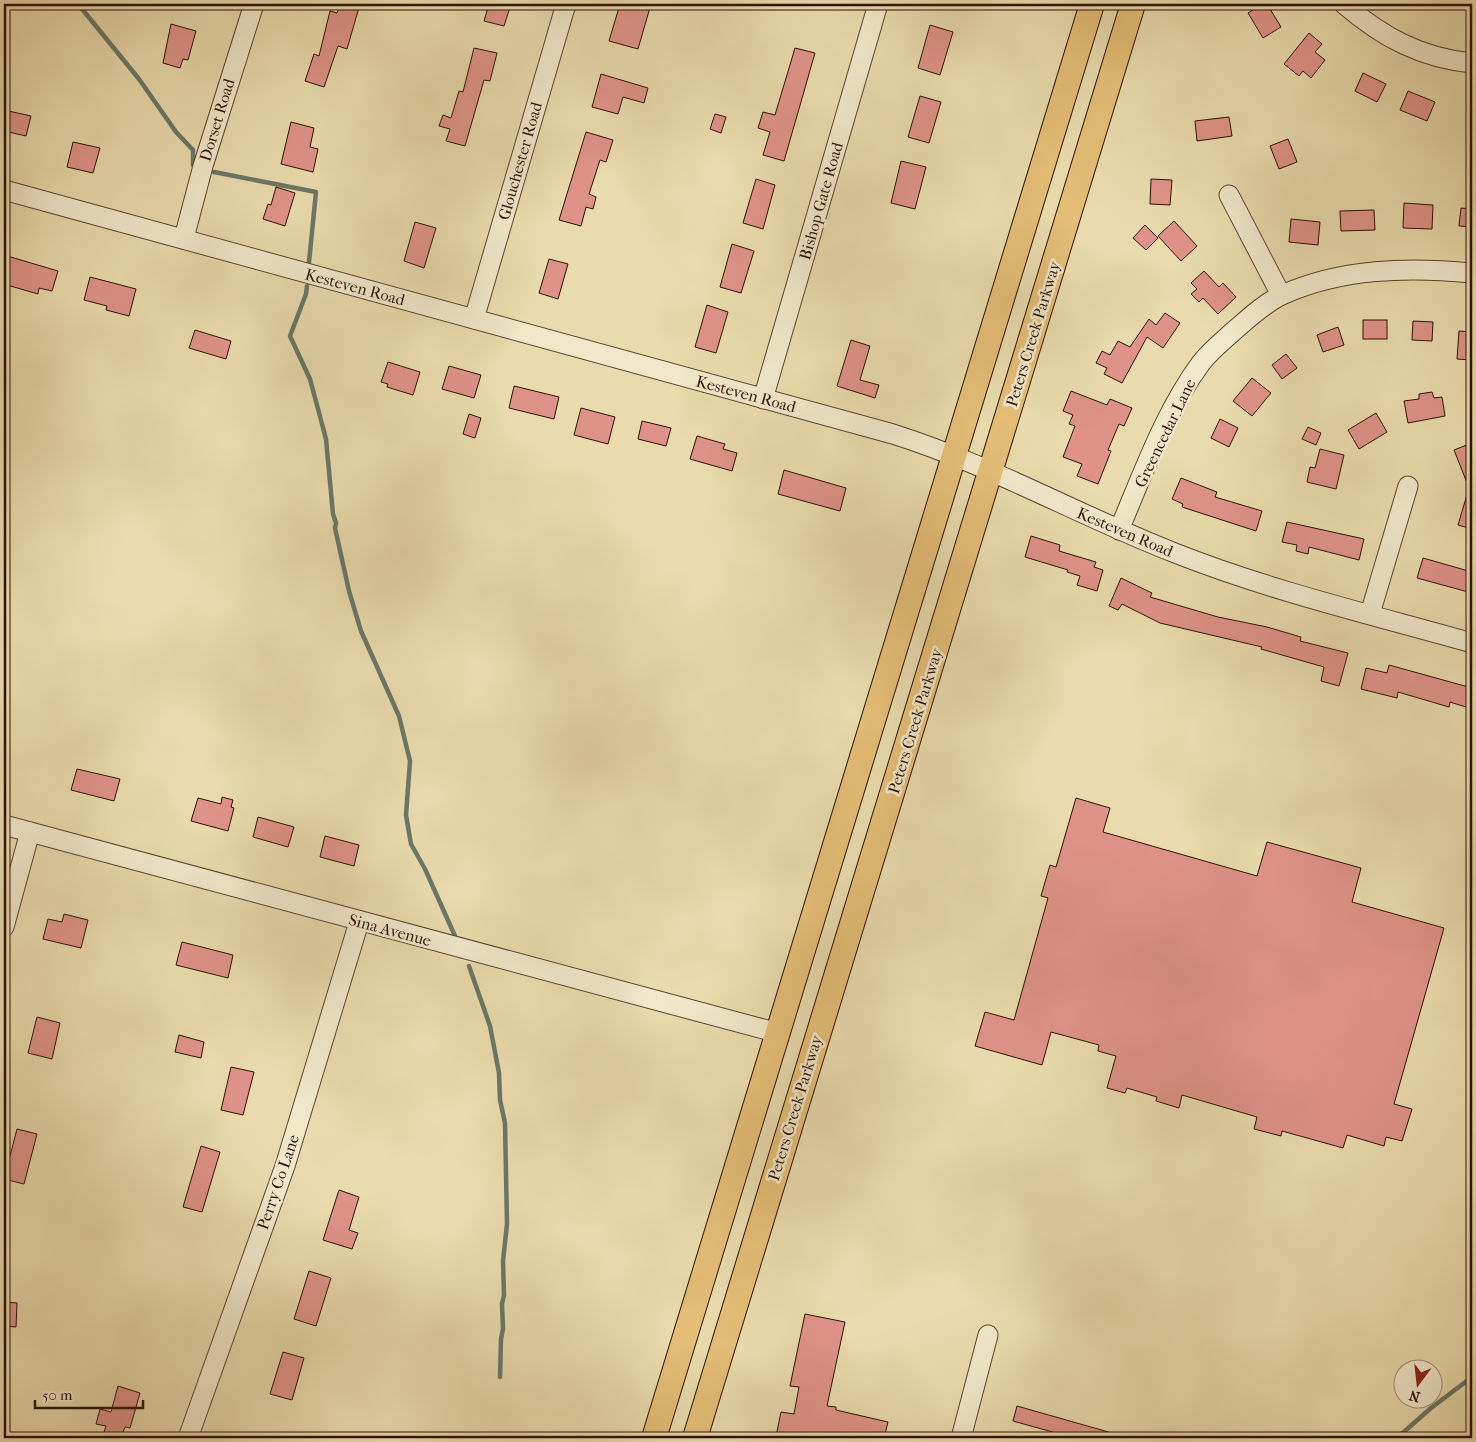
<svg xmlns="http://www.w3.org/2000/svg" width="1476" height="1442" viewBox="0 0 1476 1442" font-family="'IM FELL French Canon',serif">
	<style>
		.lines { fill: none; stroke-linecap: round; stroke-linejoin: round }
		.stream { stroke: #6c7767; stroke-width: 4.5 }
		.building { fill: #df9388; stroke: #2c1102 }
		.minor-casing { stroke: #5b442d; stroke-width: 21 }
		.major-casing { stroke: #2c1102; stroke-width: 26 }
		.minor { stroke: #f1e8ca; stroke-width: 19 }
		.major { stroke: #e4be76; stroke-width: 24 }
		.labels { text-anchor: middle; dominant-baseline: central; stroke-width: 5; stroke-linejoin: round; paint-order: stroke }
		.street-label { font-size: 16px; fill: #2c1102; stroke: #f1e8ca }
	</style>
	<rect width="100%" height="100%" fill="#e9dbad"/>
	<filter id="stains"><feTurbulence type="fractalNoise" baseFrequency=".004" numOctaves="4"/><feColorMatrix values="0 0 0 0 .2 0 0 0 0 .09 0 0 0 0 .02 0 0 0 .5 -.17"/></filter>
	<radialGradient id="worn" r=".72"><stop offset=".6" stop-color="#630" stop-opacity="0"/><stop offset="1" stop-color="#630" stop-opacity=".3"/></radialGradient>
	<g class="lines">
		<g class="stream">
			<path d="M78,4L139,79L176,132L193,150V165"/>
			<path d="M214,172L316,192L309,262"/>
			<path d="M307,286L306,294L290,336L310,379L326,439L333,514L336,523L335,528L349,591L361,631L399,716L410,761L406,815L411,844L425,869L455,936"/>
			<path d="M469,966L490,1026L499,1073L500,1100L505,1123L507,1224L503,1261L504,1295L502,1304L503,1329L501,1339L500,1377"/>
			<path d="M1397,1438L1431,1408L1472,1377"/>
		</g>
	</g>
	<g class="building">
		<path d="M340,4H360L347,49L338,46L324,87L305,81L314,54L319,56L330,11L337,13Z"/>
		<path d="M489,4H511L504,26L484,21Z"/>
		<path d="M620,4H651L638,49L609,41Z"/>
		<path d="M1262,4H1267L1281,27L1263,38L1248,13Z"/>
		<path d="M171,24L196,31L188,60L183,59L180,68L163,63Z"/>
		<path d="M930,25L953,32L940,75L918,68Z"/>
		<path d="M1309,33L1322,44L1315,52L1325,60L1311,78L1303,71L1299,76L1284,64Z"/>
		<path d="M474,48L497,53L490,81L484,80L465,146L446,141L450,129L439,126L443,115L451,118L459,91L463,92Z"/>
		<path d="M795,48L815,53L784,161L763,155L770,132L758,128L763,112L775,115Z"/>
		<path d="M1363,73L1386,84L1377,102L1355,91Z"/>
		<path d="M601,74L648,88L644,103L623,97L618,114L592,107Z"/>
		<path d="M1408,91L1435,102L1427,121L1400,110Z"/>
		<path d="M920,96L941,102L929,143L908,137Z"/>
		<path d="M4,110L31,116L26,136L4,131Z"/>
		<path d="M715,114L726,117L721,133L710,129Z"/>
		<path d="M1229,117L1232,136L1197,141L1195,121Z"/>
		<path d="M291,122L314,128L310,147L318,149L313,172L281,164Z"/>
		<path d="M586,132L613,140L606,162L600,160L589,194L596,197L593,209L586,207L581,226L559,220Z"/>
		<path d="M1288,139L1297,162L1279,169L1270,146Z"/>
		<path d="M73,142L100,148L93,173L67,167Z"/>
		<path d="M901,161L926,167L915,209L891,203Z"/>
		<path d="M756,179L775,185L763,229L743,223Z"/>
		<path d="M1151,179L1172,180L1170,205L1150,204Z"/>
		<path d="M276,187L295,193L285,226L263,219L268,204L271,205Z"/>
		<path d="M1404,203L1433,205L1432,229L1403,228Z"/>
		<path d="M1461,208L1472,209V227L1459,226Z"/>
		<path d="M1374,210L1375,230L1341,231L1340,211Z"/>
		<path d="M1291,219L1320,222L1318,245L1289,242Z"/>
		<path d="M1174,221L1197,246L1181,261L1158,236Z"/>
		<path d="M415,222L436,228L424,268L404,261Z"/>
		<path d="M1145,225L1158,238L1146,250L1133,238Z"/>
		<path d="M732,244L754,251L741,293L720,287Z"/>
		<path d="M4,255L58,271L52,291L39,288L38,294L7,285L8,280L4,279Z"/>
		<path d="M549,259L568,264L558,299L539,293Z"/>
		<path d="M1204,271L1219,287L1223,283L1236,297L1218,314L1203,298L1199,302L1191,294L1197,289L1191,283Z"/>
		<path d="M90,277L136,289L129,316L106,310L107,306L84,300Z"/>
		<path d="M707,305L728,312L716,353L695,347Z"/>
		<path d="M1165,313L1180,323L1163,348L1147,337L1122,383L1104,374L1107,368L1096,363L1102,351L1110,355L1118,341L1130,347L1149,319L1156,325Z"/>
		<rect x="1363" y="320" width="24" height="19"/>
		<path d="M1413,321L1433,322L1432,341L1412,340Z"/>
		<path d="M1338,327L1344,345L1323,352L1317,335Z"/>
		<path d="M195,330L231,341L226,359L189,348Z"/>
		<path d="M1459,331L1472,332V360L1457,359Z"/>
		<path d="M851,340L870,346L860,380L879,385L875,398L837,386Z"/>
		<path d="M1286,354L1297,368L1282,379L1272,365Z"/>
		<path d="M388,362L420,372L413,395L387,387L388,384L381,382Z"/>
		<path d="M449,366L481,375L474,398L442,389Z"/>
		<path d="M1252,378L1271,393L1252,416L1233,401Z"/>
		<path d="M514,386L559,397L554,419L509,408Z"/>
		<path d="M1071,391L1107,405L1110,399L1132,408L1124,426L1119,424L1108,450L1111,451L1098,484L1077,476L1082,464L1063,457L1075,426L1069,424L1073,415L1063,411Z"/>
		<path d="M1432,392L1434,398L1442,397L1445,416L1408,423L1404,401L1419,399V394Z"/>
		<path d="M581,408L615,417L608,444L574,435Z"/>
		<path d="M1376,413L1387,432L1359,449L1348,430Z"/>
		<path d="M469,414L481,418L475,438L463,434Z"/>
		<path d="M1220,419L1238,428L1229,447L1211,438Z"/>
		<path d="M642,421L671,428L666,446L638,439Z"/>
		<path d="M1308,427L1321,433L1316,445L1302,439Z"/>
		<path d="M697,436L725,444L723,449L737,453L732,471L690,459Z"/>
		<path d="M1472,443V529L1458,525L1469,488L1454,450Z"/>
		<path d="M1320,449L1344,455L1336,489L1307,482L1310,467L1315,468Z"/>
		<path d="M784,470L846,488L840,511L778,494Z"/>
		<path d="M1181,478L1217,492L1215,497L1262,511L1256,531L1182,507L1183,504L1172,499Z"/>
		<path d="M1287,522L1364,539L1359,560L1309,547L1308,554L1296,551L1297,545L1282,542Z"/>
		<path d="M1031,536L1060,545L1059,551L1096,562L1094,567L1103,570L1097,591L1077,585L1080,576L1067,572L1068,570L1025,557Z"/>
		<path d="M1423,558L1472,572V593L1417,578Z"/>
		<path d="M1121,578L1152,593L1150,597L1218,617L1267,627L1301,637L1300,641L1348,653L1339,686L1321,681L1324,667L1261,649L1262,647L1160,623L1122,604L1118,610L1109,606Z"/>
		<path d="M1389,665L1472,688V709L1450,702L1449,707L1398,692L1397,698L1361,689L1366,668L1387,673Z"/>
		<path d="M77,769L120,779L114,801L71,790Z"/>
		<path d="M222,797L233,800L231,807L234,808L228,831L191,821L198,798L221,804Z"/>
		<path d="M1076,798L1110,808L1103,832L1257,876L1267,842L1361,868L1352,902L1444,928L1394,1104L1412,1109L1402,1141L1386,1137L1384,1146L1347,1135L1343,1148L1282,1131L1281,1136L1254,1129L1257,1117L1182,1095L1179,1108L1156,1101L1157,1097L1127,1088L1125,1093L1107,1088L1116,1056L1098,1051L1099,1045L1051,1032L1042,1065L975,1046L985,1012L1014,1020L1048,898L1041,896L1050,865L1056,867Z"/>
		<path d="M258,817L294,827L288,847L253,837Z"/>
		<path d="M325,836L359,845L354,866L320,857Z"/>
		<path d="M64,914L88,920L81,948L43,939L48,919L62,922Z"/>
		<path d="M182,942L233,955L228,978L176,965Z"/>
		<path d="M37,1017L60,1023L52,1059L28,1053Z"/>
		<path d="M179,1035L204,1042L201,1058L175,1052Z"/>
		<path d="M231,1067L254,1072L243,1115L221,1110Z"/>
		<path d="M17,1129L37,1134L24,1184L4,1179Z"/>
		<path d="M201,1146L220,1152L202,1212L183,1207Z"/>
		<path d="M339,1190L359,1197L349,1230L358,1233L352,1249L323,1240Z"/>
		<path d="M309,1271L331,1278L316,1326L294,1319Z"/>
		<path d="M4,1302L17,1303L16,1327L4,1326Z"/>
		<path d="M805,1314L845,1322L827,1406L836,1407V1410L888,1422L884,1438H852L818,1433V1438L776,1436L781,1412L794,1414L799,1387L790,1386Z"/>
		<path d="M283,1352L304,1358L292,1400L270,1394Z"/>
		<path d="M118,1386L140,1393L130,1428L125,1427L121,1438H114L103,1435L106,1426L96,1424L100,1409L111,1412Z"/>
		<path d="M1017,1406L1119,1435L1118,1438H1074L1013,1421Z"/>
	</g>
	<g class="lines">
		<g class="minor-casing">
			<g id="minor">
				<path d="M1344,4C1382,37 1421,58 1472,63"/>
				<path d="M4,190L893,434C991,465 1080,516 1175,553C1271,591 1373,615 1472,643"/>
				<path d="M1229,195L1281,295"/>
				<path d="M184,238L203,166L254,4"/>
				<path d="M474,319L566,4"/>
				<path d="M763,399L878,4"/>
				<path d="M1119,530C1143,474 1164,413 1201,363C1211,350 1224,340 1236,329C1250,317 1265,303 1282,295C1342,268 1408,267 1472,273"/>
				<path d="M1370,614L1408,486"/>
				<path d="M4,825L778,1033"/>
				<path d="M4,927L30,832"/>
				<path d="M188,1438L285,1166L359,922"/>
				<path d="M961,1438L988,1335"/>
			</g>
		</g>
		<g class="major-casing">
			<g id="major">
				<path d="M654,1438L1092,4"/>
				<path d="M695,1438L1133,4"/>
			</g>
		</g>
		<use href="#minor" class="minor"/>
		<use href="#major" class="major"/>
	</g>
	<g class="labels">
		<g class="street-label">
			<text transform="translate(217 120) rotate(-73)">Dorset Road</text>
			<text transform="translate(520 161) rotate(-74)">Glouchester Road</text>
			<text transform="translate(821 201) rotate(-74)">Bishop Gate Road</text>
			<text transform="translate(355 287) rotate(15)">Kesteven Road</text>
			<text transform="translate(1033 334) rotate(-73)">Peters Creek Parkway</text>
			<text transform="translate(746 394) rotate(15)">Kesteven Road</text>
			<text transform="translate(1165 433) rotate(-64)">Greencedar Lane</text>
			<text transform="translate(1125 532) rotate(23)">Kesteven Road</text>
			<text transform="translate(915 721) rotate(-73)">Peters Creek Parkway</text>
			<text transform="translate(390 930) rotate(15)">Sina Avenue</text>
			<text transform="translate(795 1108) rotate(-73)">Peters Creek Parkway</text>
			<text transform="translate(278 1182) rotate(-71)">Perry Co Lane</text>
		</g>
	</g>
	<rect width="1476" height="1442" fill="none" stroke="#e9dbad" stroke-width="20"/>
	<rect x="5" y="5" width="1466" height="1432" fill="none" stroke="#2c1102" stroke-width="2.5"/>
	<rect x="10" y="10" width="1456" height="1422" fill="none" stroke="#2c1102"/>
	<g transform="translate(1418 1384) rotate(195)"><circle r="24" fill="#f1e8ca" stroke="#a2927a"/>
	<path d="M0-4L9 19L0 12L-9 19Z" fill="#8f2418"/>
	<text y="-8" font-size="14" font-weight="bold" text-anchor="middle" fill="#2c1102">N</text>
	</g>
	<path d="M35 1400v8h108v-8" fill="none" stroke="#2c1102" stroke-width="2.5"/>
	<text x="42" y="1400" font-size="15" fill="#2c1102" stroke="#f1e8ca" stroke-width="4" paint-order="stroke">50 m</text>
	<rect width="100%" height="100%" filter="url(#stains)"/>
	<rect width="100%" height="100%" fill="url(#worn)"/>
</svg>
